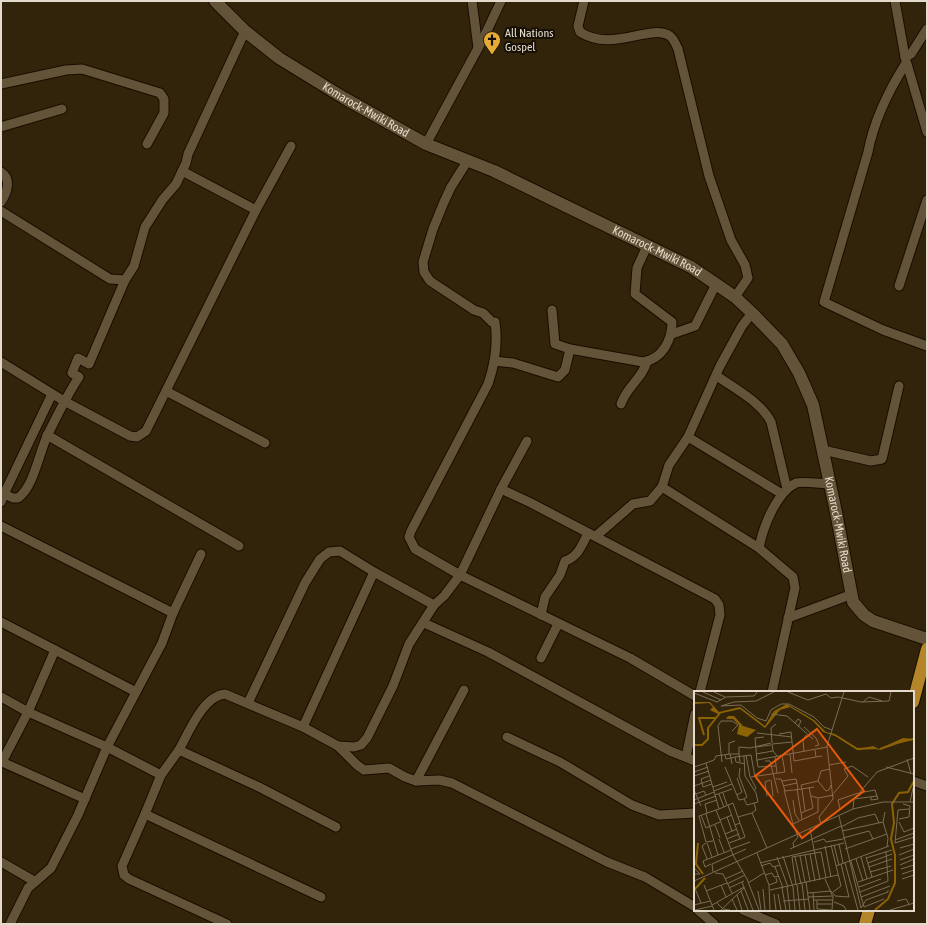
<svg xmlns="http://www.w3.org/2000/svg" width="928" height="925" viewBox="0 0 928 925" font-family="'Asap Condensed',sans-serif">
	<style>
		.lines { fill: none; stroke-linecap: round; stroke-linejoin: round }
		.street-casing { stroke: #190d00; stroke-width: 11 }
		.secondary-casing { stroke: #190d00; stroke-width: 14 }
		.highway-casing { stroke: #190d00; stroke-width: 14 }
		.street { stroke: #635339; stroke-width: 9 }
		.secondary { stroke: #635339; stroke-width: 12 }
		.highway { stroke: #b48529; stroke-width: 12 }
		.labels { text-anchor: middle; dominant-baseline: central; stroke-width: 4; stroke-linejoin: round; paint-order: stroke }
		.poi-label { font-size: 12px; fill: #e3dacb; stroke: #150f05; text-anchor: start }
		.street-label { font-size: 12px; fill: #e3dacb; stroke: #150f05 }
		.inset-river { fill: none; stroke: #8b6305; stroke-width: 2 }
		.inset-road { fill: none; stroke: #796d57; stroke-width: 1 }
		.view { fill: #e8590c; fill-opacity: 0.15; stroke: #e8590c; stroke-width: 2 }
		.inset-edge { fill: none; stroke: #e3dacb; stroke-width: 2 }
	</style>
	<rect width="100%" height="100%" fill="#32240a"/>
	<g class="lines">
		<g class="street-casing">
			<g id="street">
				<path d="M472,1L478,48"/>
				<path d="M584,1L578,26L580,32C612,53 650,23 670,36C674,39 676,45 678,49L709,176L731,240L745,265L748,278L735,297"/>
				<path d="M895,1L905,57L927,132"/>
				<path d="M905,57L911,54L927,29"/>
				<path d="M906,63C889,90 874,120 868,152L824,302L883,330L927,346"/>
				<path d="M1,84L66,70L82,69L160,93L164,99V113L147,144"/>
				<path d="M1,127L62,109"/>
				<path d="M426,144L483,39L501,1"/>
				<path d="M468,160L451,187L444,202L433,229L423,262L424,272L430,281L474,310L483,313L492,322H495C498,343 495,364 488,384L411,531L409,537L415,549L460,575L501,489L527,441"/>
				<path d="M182,171L256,210L291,146"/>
				<path d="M1,172C12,179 7,193 1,202"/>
				<path d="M1,211L110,279L125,280"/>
				<path d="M899,286L927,200"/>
				<path d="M552,310L555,344L570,349"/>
				<path d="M672,334L695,326L716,284"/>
				<path d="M494,361L513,363L558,377L565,370L570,349L643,362C663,359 672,339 672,322L635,294L637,268L647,246"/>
				<path d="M1,362L64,401L130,436L137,437L146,431L256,210"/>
				<path d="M717,376C735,389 761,402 771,422L787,489"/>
				<path d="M166,391L265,443"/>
				<path d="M621,404C626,387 643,378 647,361"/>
				<path d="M47,435L239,546"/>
				<path d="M688,437L782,494"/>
				<path d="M823,450L871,461L882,459L899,386"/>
				<path d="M662,487L759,548L793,577L795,588L772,692"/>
				<path d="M501,489L529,502L715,599L719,605L720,615L700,692"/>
				<path d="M4,494L52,394"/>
				<path d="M1,502L4,494L13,498H18C34,487 39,452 48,434C58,414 67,395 79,377L72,373L78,358L89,364L125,280L134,266L145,227L163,199L176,184L186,163L188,154L245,31"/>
				<path d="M1,526L173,613L162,643L107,747L78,815L51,868L28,888L10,924"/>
				<path d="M596,536L633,504L650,501L662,487L669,465L688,437L720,366L742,326L752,313"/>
				<path d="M759,548C763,527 776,493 796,483C801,481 823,484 830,484"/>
				<path d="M173,613L201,554"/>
				<path d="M541,615L545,597L560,575L565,561C578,557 582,545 588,533"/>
				<path d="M788,618L850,595"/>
				<path d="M1,622L136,692"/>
				<path d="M424,623L488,652L670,751L695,761"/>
				<path d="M541,658L558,624"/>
				<path d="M1,697L28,712L107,747L161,775"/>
				<path d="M248,703L305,583L320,559L329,552L340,551L374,572"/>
				<path d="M303,727L374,572L434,605"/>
				<path d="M507,737L560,762L632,805L659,815L695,813"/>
				<path d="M338,746L357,765L364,770L389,768L405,777L416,781L439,780L452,783L607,862L645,877L695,907"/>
				<path d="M179,750C189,732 203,696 225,694L303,727L338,746L354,747L361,745L367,738L393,686L409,644L434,605L444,596L460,575L630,658L695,696"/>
				<path d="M686,757L695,714"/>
				<path d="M1,762H2L28,712L55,650"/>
				<path d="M2,762L85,799"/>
				<path d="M416,781L464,690"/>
				<path d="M913,781L927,786"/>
				<path d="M145,814L122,866L124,875L129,879L227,924"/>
				<path d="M1,862L34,881"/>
				<path d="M321,897L145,814L161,775L179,750L259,787L336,827"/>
				<path d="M698,910L714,924"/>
				<path d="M743,910L776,924"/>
			</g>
		</g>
		<g class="secondary-casing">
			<g id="secondary">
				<path id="s1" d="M215,1L245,31L279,58L344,98L426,144L494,171L691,267L735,297L752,313L782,344L799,373L813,405L836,512L853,602L864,615L873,621L927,639"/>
			</g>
		</g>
		<g class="highway-casing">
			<g id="highway">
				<path d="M913,702L927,649"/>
				<path d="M865,924L869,910"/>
			</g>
		</g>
		<use href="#street" class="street"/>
		<use href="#secondary" class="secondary"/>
		<use href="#highway" class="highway"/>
	</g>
	<defs>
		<g id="church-pin" transform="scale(0.9)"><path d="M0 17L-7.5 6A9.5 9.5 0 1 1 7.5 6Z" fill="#e7ac36" stroke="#150f05"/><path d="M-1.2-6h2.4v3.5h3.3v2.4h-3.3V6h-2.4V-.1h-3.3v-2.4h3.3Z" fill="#111"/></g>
	</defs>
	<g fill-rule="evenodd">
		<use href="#church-pin" x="492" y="40"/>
	</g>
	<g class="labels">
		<g class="poi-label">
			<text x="505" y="33">All Nations<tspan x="505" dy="14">Gospel</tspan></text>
		</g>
		<g class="street-label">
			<text stroke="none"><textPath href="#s1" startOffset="187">Komarock-Mwiki Road</textPath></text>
			<text stroke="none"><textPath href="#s1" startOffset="511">Komarock-Mwiki Road</textPath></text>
			<text stroke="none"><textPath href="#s1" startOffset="859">Komarock-Mwiki Road</textPath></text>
		</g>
	</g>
	<g transform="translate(694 691)">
		<rect width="220" height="220" fill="#32240a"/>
		<path d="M0,11H16L25,21L46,16L71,35L80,20L93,13L120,29L132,41L141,43L165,58L179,55L185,58L209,47L220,48L184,59L180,56L163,59L141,45L129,41L119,30L96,16L86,19L71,37L46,18L24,23L16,19L19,16L15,12L0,13ZM34,25H40L49,35L62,39L53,46L43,43L45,34L39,28H32Z" fill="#8b6305"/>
		<path class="inset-river" d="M10,44L5,27H22L26,22M205,51L220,48M0,54H8L14,48V37L22,27M163,58L182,57M186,58L200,53M4,152L2,173L9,183M0,199L11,187M181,219L194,208L201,192V164L197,148L200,132L198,113L205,102L214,101L220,90"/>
		<path class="inset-road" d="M9,1L27,9M20,1L31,6M80,1L62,10L40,11L27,15L47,14L63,27L72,30L77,19L87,13H95L120,26L130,36L138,39M94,1L114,9L132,3L137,7L144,6L167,11L195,10L197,1M0,2L23,11L32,6L60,5L63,1M169,11L175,6L188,10M77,23L93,25L119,48M101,32L104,28L107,30L104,36M110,36L122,47L125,54L121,55M63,42L98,46M85,43L97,41L100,70L122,66M78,52L77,37L82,33M62,56L77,54M121,59L122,66L128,65M79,60L78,53L98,51M110,61L109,49L112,44M35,63V52L41,50M36,63L37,67L41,66L42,71L51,73M45,63V56L56,57L77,52M62,63L79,60L83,65M96,63L98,82M31,64L32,68L37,67L38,73M52,64L56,86L62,97L60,100M41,66L57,64L61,86M81,66L83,82M213,68L217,83M63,70L61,47L70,46M71,70H76L84,102M28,71L24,35L27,30H38L44,34L38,40M135,74L152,71M82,75L64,76L63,69L133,56M0,76L12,72M31,76L45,109L50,108L53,114L64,111L62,102L51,85L50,65M192,76L220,83M46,77L45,85L53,106L50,108M0,81L14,76M0,85L15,80M15,85L7,88L9,96L18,93M57,86L91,81L88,64M43,87L48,101L43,104M82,88H87L88,90L102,88L103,92M77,89L79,105M88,90L91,100L108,98L111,120M124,90L132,100L135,99L137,94M0,95L17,89M89,95L103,92L104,98M19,96L33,91M120,96L108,98L107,94L124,90L127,80L136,78M103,98L108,128M0,99L7,115M90,99L99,133L124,121V107M20,100L38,93M29,102L33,114M140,102L154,85L150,78L158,75L174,86M165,102L181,99L183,105M2,103L10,100L12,104M25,103L30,116M21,104L38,98M73,105L71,91L76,89M117,105L124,107L140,104M177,106V109L184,108L183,105M160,108L183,105M0,109L20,101M99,109L101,123L105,129M216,111L219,97M60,112L62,119L58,122L73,157M0,113L22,105M34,114L46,148L35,152M25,118L39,112L46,132L41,134M146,118L144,109L164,102M159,118L160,108L183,81L220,67M215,118L204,119L201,152L220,146M191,121L189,131L194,147L193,156M13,122L11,113L23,109M107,122L119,117L115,96M12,123L24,164M7,124L12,137L26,131M38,124L26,129L39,164L53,188L65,219M145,125L167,217L172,209L194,201V199M33,126L38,140M44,126L58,122M205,128L215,126L216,115L209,113M26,129L22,119L25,118L12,72L20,69L22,65L36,63H45L46,71M205,131L210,141L220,137M99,133L104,146L99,152L100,156M127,133L125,126L139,108L133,55L150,1M21,134L26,147M147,136L164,127L181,123L185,132M116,138L126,189M148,140L189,131M31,143L43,138M149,147L175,140L179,148M25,148L30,161M33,148L45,143M46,148L51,146L46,132M201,149L220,142M19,150L12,151L5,125L22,119M120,151L130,148L132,151L149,148M12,152L8,155L13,168M13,152L18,166M145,153L149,172M137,154L147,195L139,201M140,154L145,174M131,155L137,186M206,157L220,153M37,158L56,151M96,158L147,135M151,158L193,143M63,162L75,194L76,219M116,163L121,190M111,164L116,190M205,164L220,158M89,165L99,196L101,219M106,165L111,191M83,166L94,196M101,166L107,193M167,166L173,188M172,166L178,186M172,167L198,159M162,168L169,190M206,169L220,164M157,170L170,216L190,208M66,172L150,152M151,172L164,219M174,172L198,163M17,173L11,176L9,170L37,159M206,174L220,168M67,175L76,172L79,176L86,174M142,175L195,155M81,176L89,197M175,176L198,168M0,177L6,183H0M207,178L220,174M19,181L18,173L52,158M176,181L197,175M21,182L29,183L38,202M208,183L220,179M71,184L78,182L80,186L85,185M31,188L49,180M131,188L139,206L138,219M208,188L220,184M0,190L159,118L189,111H220M48,191L59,219M112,191L116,219M164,191L199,179M54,192L70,182M108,192L111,219M33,193L51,184M10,194L20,219M27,194L32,206M75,194L83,191L82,187M102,194L98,166L127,161L132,187M103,194L106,219M0,195L7,212M93,196L96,219M165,196L187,188M35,197L50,190M88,197L92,219M69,198L71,219M76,199L144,184M12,200L33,192M47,200L54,219M64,200L67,219M119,201L120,219M166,201L194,190L192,160M114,202L137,200L141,205L155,206L147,173M80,203L82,219M84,203L87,219M43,204L48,219M114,206L139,205M167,206L196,195M38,208L43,219M120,209H139M123,209V218L138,219M89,210L115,208M203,210L212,208L215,213M140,211L150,215L152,219M23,212L29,218L36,219M123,213H139M0,214L16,210M18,214L50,196M1,219L18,215M27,219L50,197M196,219L220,212"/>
		<path class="view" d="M123,38L170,100L108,147L61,85Z"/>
		<rect width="220" height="220" class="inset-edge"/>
	</g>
	<rect width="928" height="925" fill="none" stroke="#e3dacb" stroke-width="4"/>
</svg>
